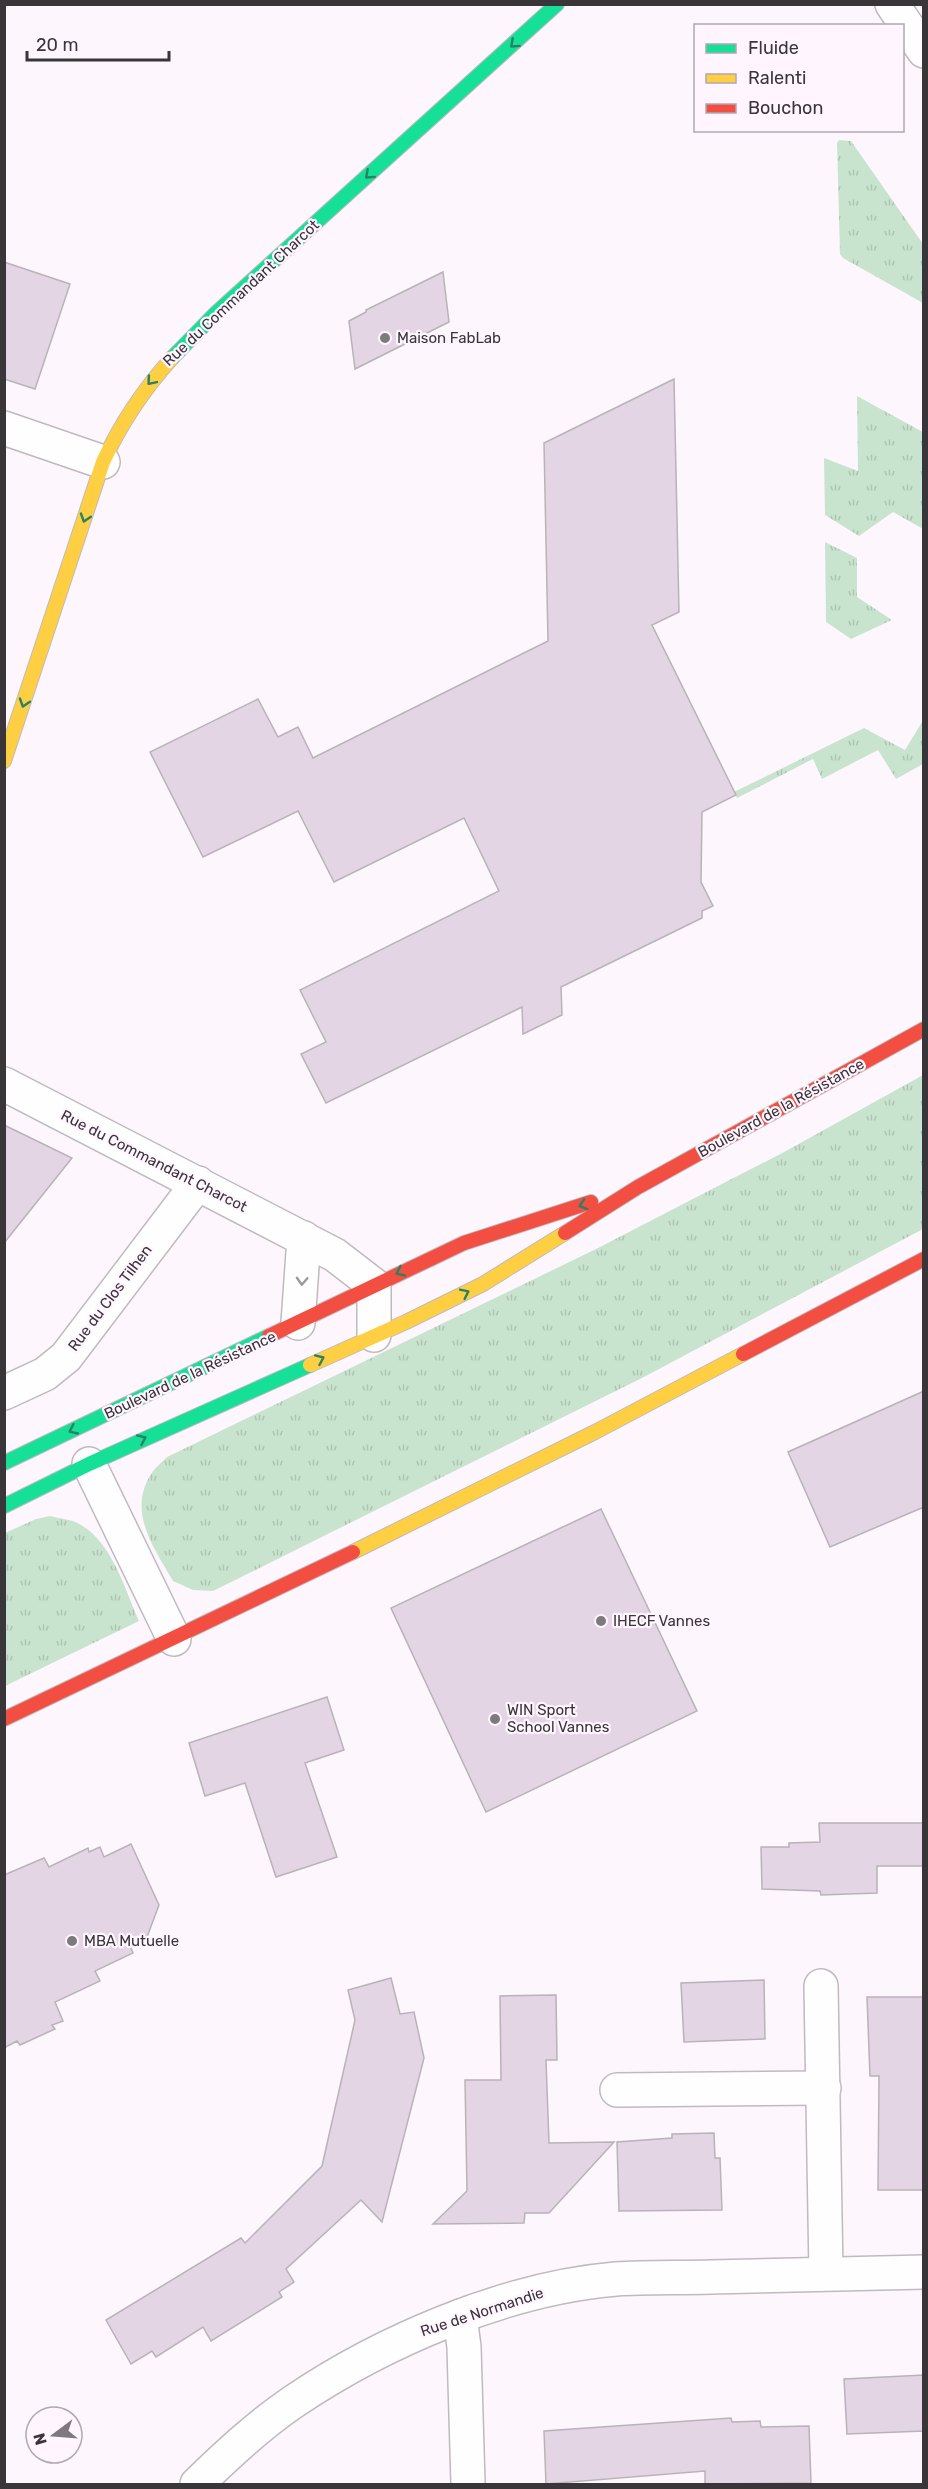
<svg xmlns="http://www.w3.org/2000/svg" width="928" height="2489" viewBox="0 0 928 2489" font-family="Rubik,sans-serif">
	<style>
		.grass { fill: url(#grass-tufts) }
		.building { fill: #e4d5e5; stroke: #b8b3b8; stroke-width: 1.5 }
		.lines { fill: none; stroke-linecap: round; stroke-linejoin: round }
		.street-casing { stroke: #bfbabf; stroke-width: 36 }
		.fast-casing { stroke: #bfbabf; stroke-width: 16 }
		.slow-casing { stroke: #bfbabf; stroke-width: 16 }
		.jam-casing { stroke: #bfbabf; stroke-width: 16 }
		.street { stroke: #fffeff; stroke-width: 33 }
		.fast { stroke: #16e098; stroke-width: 14 }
		.slow { stroke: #ffcf43; stroke-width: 14 }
		.jam { stroke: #f24e42; stroke-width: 14 }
		.oneway { stroke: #298264 }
		.oneway2 { stroke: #9c9a9c }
		.poi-dot { fill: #7e797e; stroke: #fff5ff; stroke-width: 2 }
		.labels { text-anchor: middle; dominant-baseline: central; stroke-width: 4.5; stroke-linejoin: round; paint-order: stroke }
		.street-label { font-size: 15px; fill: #393539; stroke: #fff5ff }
		.poi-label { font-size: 15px; fill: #393539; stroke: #fff5ff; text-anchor: start }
	</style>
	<defs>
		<pattern id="grass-tufts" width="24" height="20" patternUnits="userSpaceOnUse" patternTransform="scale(1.5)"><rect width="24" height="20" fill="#c9e4ce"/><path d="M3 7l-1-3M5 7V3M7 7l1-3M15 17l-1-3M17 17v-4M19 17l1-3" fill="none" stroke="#adc4b2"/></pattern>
	</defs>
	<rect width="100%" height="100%" fill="#fdf7fd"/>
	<g class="grass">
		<path d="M839,140L851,141L923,244V303L843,258L840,254L837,143Z"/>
		<path d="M857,396L923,432V529L893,512L859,536L825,515L824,458L858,471Z"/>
		<path d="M825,542L857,558V597L892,620L851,639L826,622Z"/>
		<path d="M922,722L923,764L896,779L878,750L822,779L813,759L737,798L734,792L864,728L905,750Z"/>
		<path d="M923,1075V1229L642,1378L213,1591L193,1590L173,1581C154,1548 127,1512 151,1474C155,1468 162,1462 167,1457L596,1249L786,1151Z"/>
		<path d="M50,1516C57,1518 66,1519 73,1521C111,1536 124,1588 139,1621L5,1686V1533L36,1519Z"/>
	</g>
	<g class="building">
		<path d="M4,262L70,284L35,389L4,379Z"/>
		<path d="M443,272L449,322L355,369L349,321L366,312V310Z"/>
		<path d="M674,379L679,612L652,625L736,795L702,812L701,882L713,906L702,911V918L561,987L562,1015L523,1034L522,1007L326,1103L301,1054L326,1042L300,990L499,891L464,818L334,882L298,811L203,857L150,752L258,699L278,737L298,727L313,758L548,641L544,443Z"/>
		<path d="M4,1125L72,1158L4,1243Z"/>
		<path d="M924,1391V1507L830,1547L788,1452Z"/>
		<path d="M601,1509L697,1711L486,1812L391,1608Z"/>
		<path d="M327,1697L344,1750L305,1763L337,1857L276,1877L245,1783L205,1796L189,1743Z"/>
		<path d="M819,1823H924V1866H877V1893L821,1895L820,1891L762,1889L761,1847H789V1843L820,1842Z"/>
		<path d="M131,1844L159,1905L147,1937L130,1946L133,1953L95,1971L100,1981L55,2002L63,2021L52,2025L55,2029L20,2045L17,2041L4,2048V1875L44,1858L49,1867L88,1848L89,1852L100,1847L104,1857Z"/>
		<path d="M391,1978L400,2014L414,2012L424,2058L382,2222L361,2200L286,2269L294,2282L279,2292L282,2297L211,2341L203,2327L156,2357L152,2351L131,2364L106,2320L241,2238L245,2243L322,2166L355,2020L348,1990Z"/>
		<path d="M764,1980L765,2039L684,2042L681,1983Z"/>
		<path d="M556,1995L557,2060H546L549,2143L614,2142L549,2213H525L524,2223L433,2224L467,2191L465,2080H501L500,1996Z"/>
		<path d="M867,1997H924V2190H878L879,2076H870Z"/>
		<path d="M714,2133L715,2158H720L722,2210L619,2211L617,2142L672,2138V2134Z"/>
		<path d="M924,2375V2431L847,2434L844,2379Z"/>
		<path d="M731,2418L732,2422L760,2421L761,2427L809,2426L811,2483L705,2484V2471L546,2484L544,2431Z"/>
	</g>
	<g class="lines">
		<g class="street-casing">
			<g id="street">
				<path d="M892,4L924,51"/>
				<path d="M4,428L103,462"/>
				<path d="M4,1084L335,1255L374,1285V1335"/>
				<path d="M298,1323L304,1238"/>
				<path d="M4,1393L45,1374L66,1357L198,1183"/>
				<path d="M89,1464L174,1639"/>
				<path d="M821,1986L826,2273"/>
				<path d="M617,2090L824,2088"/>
				<path d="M460,2316L464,2347L468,2484"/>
				<path d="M197,2484C227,2455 258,2426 293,2402C383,2341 507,2288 616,2279C647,2277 679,2278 711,2277C782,2275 853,2273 924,2272"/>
			</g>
		</g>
		<g class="fast-casing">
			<g id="fast">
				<path d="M172,358L215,314L557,4"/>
				<path d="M4,1463L269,1336"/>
				<path d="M4,1506L89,1464L310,1365"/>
			</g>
		</g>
		<g class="slow-casing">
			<g id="slow">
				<path d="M4,761L103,462C121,423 144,389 172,358"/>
				<path d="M310,1365L406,1322L483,1284L565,1233"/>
				<path d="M353,1552L595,1432L743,1354"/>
			</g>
		</g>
		<g class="jam-casing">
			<g id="jam">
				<path d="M565,1233L638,1187L924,1029"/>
				<path d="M269,1336L464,1243L591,1202"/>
				<path d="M743,1354L924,1259"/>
				<path d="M4,1719L353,1552"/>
			</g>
		</g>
		<use href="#street" class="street"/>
		<use href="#fast" class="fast"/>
		<use href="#slow" class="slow"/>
		<use href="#jam" class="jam"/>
	</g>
	<defs><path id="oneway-chevron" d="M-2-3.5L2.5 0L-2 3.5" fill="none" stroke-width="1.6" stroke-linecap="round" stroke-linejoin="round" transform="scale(1.5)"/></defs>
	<g class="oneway">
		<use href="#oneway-chevron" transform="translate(514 44) rotate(138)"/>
		<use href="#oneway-chevron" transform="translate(369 175) rotate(138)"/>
		<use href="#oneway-chevron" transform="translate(151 381) rotate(130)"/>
		<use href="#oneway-chevron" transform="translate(85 518) rotate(108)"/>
		<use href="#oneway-chevron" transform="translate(24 703) rotate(108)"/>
		<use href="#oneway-chevron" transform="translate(583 1205) rotate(162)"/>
		<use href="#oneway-chevron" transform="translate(400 1272) rotate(155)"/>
		<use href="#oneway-chevron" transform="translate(465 1293) rotate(-26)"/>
		<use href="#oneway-chevron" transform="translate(320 1359) rotate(-24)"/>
		<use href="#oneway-chevron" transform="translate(73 1430) rotate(155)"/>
		<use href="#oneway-chevron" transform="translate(142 1439) rotate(-24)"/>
	</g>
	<use class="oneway2" href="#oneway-chevron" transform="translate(302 1281) rotate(93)"/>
	<g class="poi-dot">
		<circle cx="385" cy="338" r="6"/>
		<circle cx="601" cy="1621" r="6"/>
		<circle cx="495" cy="1719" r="6"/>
		<circle cx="72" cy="1941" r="6"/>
	</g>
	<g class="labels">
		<g class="street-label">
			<text transform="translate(241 293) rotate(-43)">Rue du Commandant Charcot</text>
			<text transform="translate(781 1108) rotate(-29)">Boulevard de la Résistance</text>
			<text transform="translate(154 1161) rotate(27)">Rue du Commandant Charcot</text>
			<text transform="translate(110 1298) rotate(-53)">Rue du Clos Tilhen</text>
			<text transform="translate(190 1375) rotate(-25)">Boulevard de la Résistance</text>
			<text transform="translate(482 2312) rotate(-18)">Rue de Normandie</text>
		</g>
		<g class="poi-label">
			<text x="397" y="338">Maison FabLab</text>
			<text x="613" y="1621">IHECF Vannes</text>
			<text x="507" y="1710">WIN Sport<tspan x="507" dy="17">School Vannes</tspan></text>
			<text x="84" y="1941">MBA Mutuelle</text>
		</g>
	</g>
	<rect width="928" height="2489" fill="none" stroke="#393539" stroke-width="12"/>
	<rect x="694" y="24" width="210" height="108" fill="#fff5ff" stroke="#b0a8b0" stroke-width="1.5"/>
	<rect x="706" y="44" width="30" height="9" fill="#16e098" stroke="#b0a8b0" stroke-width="1.5"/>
	<text x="748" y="54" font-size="18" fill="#393539">Fluide</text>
	<rect x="706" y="74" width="30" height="9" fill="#ffcf43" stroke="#b0a8b0" stroke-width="1.5"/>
	<text x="748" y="84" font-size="18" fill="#393539">Ralenti</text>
	<rect x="706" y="104" width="30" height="9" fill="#f24e42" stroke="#b0a8b0" stroke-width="1.5"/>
	<text x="748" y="114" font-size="18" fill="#393539">Bouchon</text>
	<g transform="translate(54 2435) rotate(254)"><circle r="28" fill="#fff5ff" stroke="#b0a8b0" stroke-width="1.5"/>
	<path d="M0-4.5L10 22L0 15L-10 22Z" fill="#7e797e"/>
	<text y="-9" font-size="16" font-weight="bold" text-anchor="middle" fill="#393539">N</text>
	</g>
	<path d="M27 51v9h142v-9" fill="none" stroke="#393539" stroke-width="3"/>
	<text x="36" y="51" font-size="18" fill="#393539" stroke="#fff5ff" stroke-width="4.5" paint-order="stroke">20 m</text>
</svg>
